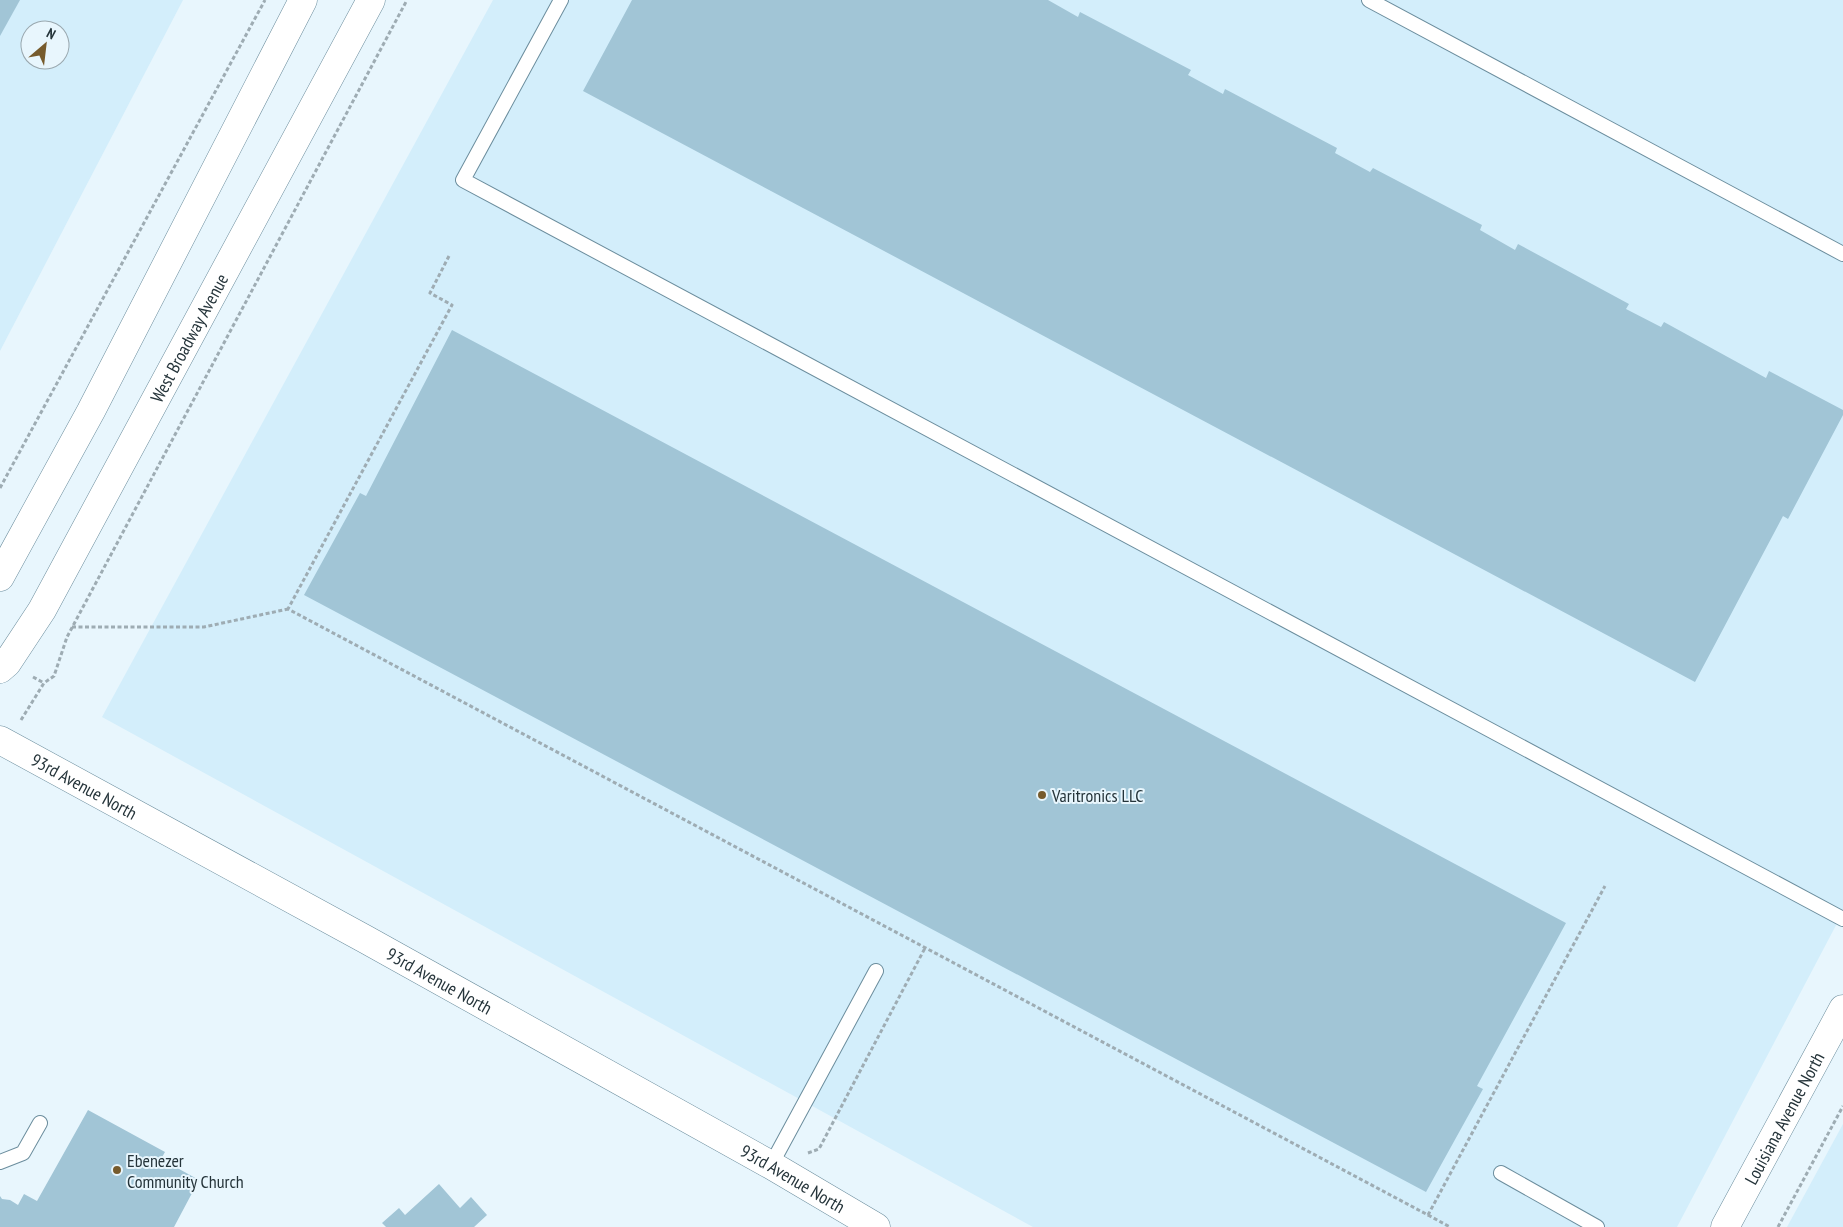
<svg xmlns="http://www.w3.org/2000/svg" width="1843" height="1227" viewBox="0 0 1843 1227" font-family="'PT Sans Narrow',sans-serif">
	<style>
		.built { fill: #d3eefb; fill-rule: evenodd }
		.building { fill: #a1c5d6 }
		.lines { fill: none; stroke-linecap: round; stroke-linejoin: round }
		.lane-casing { stroke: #6b8d9d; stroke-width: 16 }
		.street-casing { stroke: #6b8d9d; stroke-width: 29 }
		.secondary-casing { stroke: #6b8d9d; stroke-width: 29 }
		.path { stroke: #9eacb3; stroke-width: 3; stroke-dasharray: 4 2.5; stroke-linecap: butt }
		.lane { stroke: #fff; stroke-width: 14 }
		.street { stroke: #fff; stroke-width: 28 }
		.secondary { stroke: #fff; stroke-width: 28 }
		.poi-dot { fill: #765b2d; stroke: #e8f6fd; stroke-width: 2 }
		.labels { text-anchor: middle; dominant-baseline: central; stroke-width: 4; stroke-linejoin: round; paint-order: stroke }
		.street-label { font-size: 18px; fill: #25343a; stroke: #e8f6fd }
		.poi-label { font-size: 18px; fill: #25343a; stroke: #e8f6fd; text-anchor: start }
	</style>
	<rect width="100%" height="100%" fill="#e8f6fd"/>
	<g class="built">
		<path d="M0,0H183L0,351ZM30,30H60V60H30Z"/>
		<path d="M493,0H1843V912L1677,1227H1033L102,717Z"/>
		<path d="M1843,1124V1227H1787Z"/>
	</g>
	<g class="building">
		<path d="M0,0H20L0,36Z"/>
		<path d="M632,0H1048L1078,17L1080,12L1191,70L1188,75L1223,94L1225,89L1337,148L1335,153L1370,172L1373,168L1482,225L1480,230L1515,250L1518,244L1629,304L1626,309L1661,327L1664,322L1766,378L1769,371L1843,410V415L1788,519L1783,516L1695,682L583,91Z"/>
		<path d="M452,330L1566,923L1477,1086L1483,1089L1426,1192L304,595L360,493L366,496Z"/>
		<path d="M88,1110L165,1152L161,1159L199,1180L174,1227H0V1196L2,1199L10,1200L18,1205L24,1194L37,1201Z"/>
		<path d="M439,1184L460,1208L471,1197L487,1215L474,1227H386L382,1223L399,1208L405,1215Z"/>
	</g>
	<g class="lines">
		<g class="lane-casing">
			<g id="lane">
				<path d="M561,0L463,180L1843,919"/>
				<path d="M1369,0L1843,254"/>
				<path d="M0,1162L23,1153L40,1123"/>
				<path d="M771,1165L876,971"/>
				<path d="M1501,1173L1597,1227"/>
			</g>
		</g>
		<g class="street-casing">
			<g id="street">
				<path id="s1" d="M1725,1227L1843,1009"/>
			</g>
		</g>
		<g class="secondary-casing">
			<g id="secondary">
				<path d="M0,577L91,411L303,0"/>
				<path id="s2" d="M0,669L7,663L42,610L371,0"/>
				<path id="s3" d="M0,740L365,939L771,1165L876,1227"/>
			</g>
		</g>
		<g class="path">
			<path d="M449,256L430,293L452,305L288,609L1428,1215L1605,886"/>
			<path d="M0,488L265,0"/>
			<path d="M72,627H204L288,609"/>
			<path d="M33,677L44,683"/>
			<path d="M21,720L44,683L54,676L67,637L407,0"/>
			<path d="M808,1153L819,1149L925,948"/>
			<path d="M1428,1215L1450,1227"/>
			<path d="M1778,1227L1843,1106"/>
		</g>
		<use href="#lane" class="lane"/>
		<use href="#street" class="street"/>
		<use href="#secondary" class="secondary"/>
	</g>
	<g class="poi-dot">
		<circle cx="1042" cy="795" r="5"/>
		<circle cx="117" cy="1170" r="5"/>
	</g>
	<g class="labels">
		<g class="street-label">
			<text stroke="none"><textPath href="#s2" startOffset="382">West Broadway Avenue</textPath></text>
			<text stroke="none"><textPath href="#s3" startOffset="96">93rd Avenue North</textPath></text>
			<text stroke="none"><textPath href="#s3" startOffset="501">93rd Avenue North</textPath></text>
			<text stroke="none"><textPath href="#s1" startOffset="124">Louisiana Avenue North</textPath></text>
			<text stroke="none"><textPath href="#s3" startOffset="906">93rd Avenue North</textPath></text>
		</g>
		<g class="poi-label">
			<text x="1052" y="795">Varitronics LLC</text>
			<text x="127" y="1160">Ebenezer<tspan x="127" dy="21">Community Church</tspan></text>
		</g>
	</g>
	<g transform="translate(45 45) rotate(28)"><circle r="24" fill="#e8f6fd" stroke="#9aa8af"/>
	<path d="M0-4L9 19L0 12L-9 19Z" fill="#765b2d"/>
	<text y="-8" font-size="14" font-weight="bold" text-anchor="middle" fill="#25343a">N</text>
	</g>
</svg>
